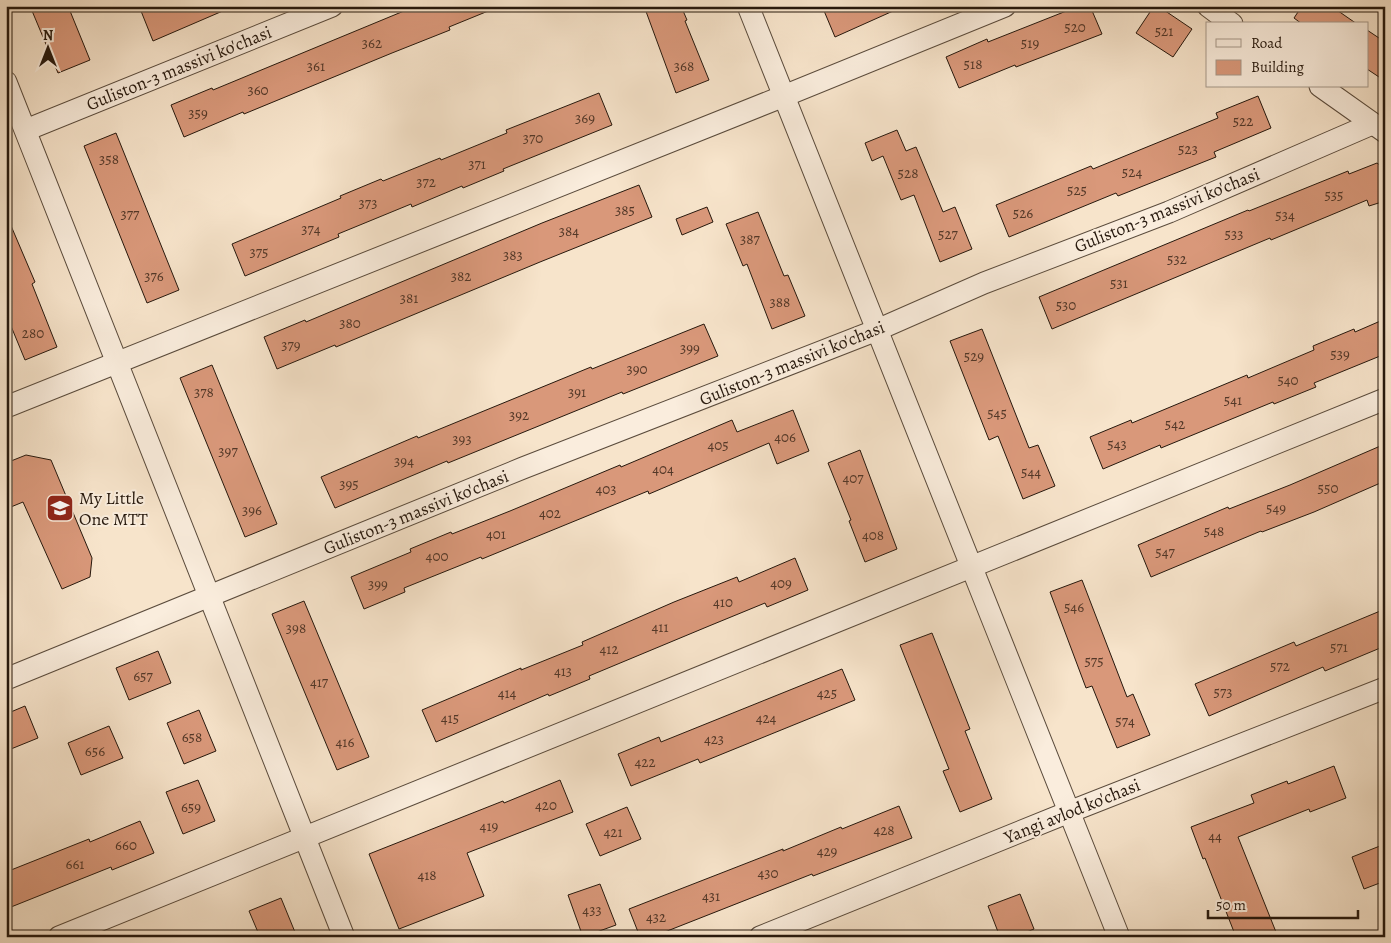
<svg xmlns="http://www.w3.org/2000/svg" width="1391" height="943" viewBox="0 0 1391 943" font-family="Alegreya,serif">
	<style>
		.building { fill: #d9987a; stroke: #26180d }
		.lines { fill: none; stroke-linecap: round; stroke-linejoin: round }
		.minor-casing { stroke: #5a4b3c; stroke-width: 23 }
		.minor { stroke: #faeddd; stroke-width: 21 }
		.labels { text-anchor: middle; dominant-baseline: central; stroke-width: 4; stroke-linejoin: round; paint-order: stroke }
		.number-label { font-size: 15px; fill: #533828 }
		.street-label { font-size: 18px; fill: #26180d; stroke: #faeddd }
		.poi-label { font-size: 18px; fill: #26180d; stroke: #faeddd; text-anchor: start }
	</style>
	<rect width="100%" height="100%" fill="#f7e4cb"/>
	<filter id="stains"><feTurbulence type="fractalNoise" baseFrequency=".004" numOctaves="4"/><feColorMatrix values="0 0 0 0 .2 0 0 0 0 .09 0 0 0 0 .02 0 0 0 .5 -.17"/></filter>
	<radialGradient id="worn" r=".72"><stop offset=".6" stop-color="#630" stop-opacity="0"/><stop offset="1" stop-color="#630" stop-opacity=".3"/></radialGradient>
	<g class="building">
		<path d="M30,6H68L90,60L58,73Z"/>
		<path d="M139,6H232V7L153,41Z"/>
		<path d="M416,6L498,7L449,27L450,30L392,53L244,114L243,112L184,137L171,105L212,88L213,90Z"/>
		<path d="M644,6H681L687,20L685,21L709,80L676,93Z"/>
		<path d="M822,6H902V7L835,37Z"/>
		<path d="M1079,6H1090L1102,34L1016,67L1015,65L959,88L946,57L987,39L988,42Z"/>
		<path d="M1154,6H1158L1192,29L1173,57L1136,33Z"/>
		<path d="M1302,6H1331L1357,24H1302L1294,18Z"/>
		<path d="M1367,30L1385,42V81L1367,69Z"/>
		<path d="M599,93L612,125L503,169L504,171L463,188L462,186L412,207L411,204L338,234L339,237L245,276L232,244L341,198L340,196L381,179L383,181L440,158L441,160L507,133L506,130Z"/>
		<path d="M1258,96L1271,128L1214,152L1216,157L1118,196L1116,193L1009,237L996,205L1091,166L1093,169L1218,118L1216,113Z"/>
		<path d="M897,130L906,151L916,147L943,212L955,207L972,249L940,262L914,195L901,200L883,156L872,161L865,143Z"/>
		<path d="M116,133L179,290L147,303L84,146Z"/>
		<path d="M1377,163L1385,169V201L1369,206L1367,200L1271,240L1270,238L1052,329L1039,297L1248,210L1249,211L1348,171L1349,174Z"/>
		<path d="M639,185L652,217L540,262L336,347L335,345L277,369L264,337L305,320L306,322L542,223Z"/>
		<path d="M707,207L713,222L682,235L676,219Z"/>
		<path d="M758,212L784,276L788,275L805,316L772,329L747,264L743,266L726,224Z"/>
		<path d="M6,214L35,282L32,284L57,347L25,360L6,314Z"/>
		<path d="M1385,319V354L1314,383L1316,387L1274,404L1273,402L1161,448L1160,445L1103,469L1090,437L1131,420L1132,423L1247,375L1248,378L1314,350L1313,346L1354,329L1355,332Z"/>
		<path d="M704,324L718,356L623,394L622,392L448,463L447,461L335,508L321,477L417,436L418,438L591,367L592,369Z"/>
		<path d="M982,329L1029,448L1038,445L1055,486L1023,499L998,436L989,440L950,341Z"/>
		<path d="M212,365L277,524L245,537L180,378Z"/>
		<path d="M793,410L809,451L777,464L769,443L649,494L648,491L482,559L481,557L404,588L405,592L364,609L351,577L411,552L410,549L451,532L452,534L510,511L620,465L621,467L732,420L737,432Z"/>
		<path d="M1385,444V481L1314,512L1262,532L1261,531L1151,577L1138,545L1228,507L1229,509L1290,485Z"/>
		<path d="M860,450L897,549L865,562L849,521L851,520L828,463Z"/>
		<path d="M26,455L51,460L92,558L90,577L62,589L23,502L6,509V463Z"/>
		<path d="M795,558L808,590L767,607L765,603L709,626L589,676L590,679L549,696L548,694L436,742L422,710L521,668V670L583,645L582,642L674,602L737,577L739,582Z"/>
		<path d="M1082,580L1127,697L1133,694L1150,735L1117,748L1092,686L1086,688L1050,592Z"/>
		<path d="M304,601L369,757L337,770L272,614Z"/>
		<path d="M1385,609V646L1325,671L1323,667L1209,716L1195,684L1294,642L1296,646Z"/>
		<path d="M932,633L970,729L965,731L992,799L960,812L943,771L949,769L900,645Z"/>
		<path d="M158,651L171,683L129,700L116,668Z"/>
		<path d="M842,669L855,700L700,763L698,759L631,786L618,754L659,737L661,742Z"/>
		<path d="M25,706L38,738L6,751V714Z"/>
		<path d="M199,710L216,751L184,764L167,723Z"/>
		<path d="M109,726L123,758L81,775L68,743Z"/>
		<path d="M1334,766L1346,798L1310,812L1309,809L1238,837L1278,937H1236L1205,858L1203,859L1191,827L1254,803L1251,795L1287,781L1288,784Z"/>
		<path d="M198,780L215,821L183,834L166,792Z"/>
		<path d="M560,780L573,812L467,853L484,896L399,929L369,854L503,801L504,803Z"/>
		<path d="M899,806L912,838L813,876L812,874L652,937H640L629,909L783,849V851L841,827L842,829Z"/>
		<path d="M627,807L641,839L600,856L586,824Z"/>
		<path d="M140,821L154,853L112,870L111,867L6,909V872L89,839L90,842Z"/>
		<path d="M1385,844V881L1364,889L1352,857Z"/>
		<path d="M600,884L616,925L583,937L568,895Z"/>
		<path d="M1020,894L1034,929L1015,937H1000L988,906Z"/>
		<path d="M281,898L297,937H260L249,911Z"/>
	</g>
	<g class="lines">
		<g class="minor-casing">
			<g id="minor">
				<path d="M748,6L1119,937"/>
				<path d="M1208,6L1232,24"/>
				<path d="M6,82L344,937"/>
				<path d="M1320,86L1385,132"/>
				<path d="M26,130L332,6"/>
				<path d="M6,407L784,96L1005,6"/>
				<path d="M6,679L523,468L877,330L984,283L1169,212L1372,124"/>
				<path d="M59,937L1385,399"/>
				<path d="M760,937L1069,812L1385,688"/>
			</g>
		</g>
		<use href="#minor" class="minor"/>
	</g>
	<defs>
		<g id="school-square" transform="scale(1.4375)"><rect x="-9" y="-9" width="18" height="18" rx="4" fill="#8f2418" stroke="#faeddd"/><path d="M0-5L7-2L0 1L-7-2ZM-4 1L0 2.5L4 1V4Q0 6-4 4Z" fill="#fff"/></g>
	</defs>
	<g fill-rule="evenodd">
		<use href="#school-square" x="60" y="508"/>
	</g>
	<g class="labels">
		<g class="number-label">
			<text x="1075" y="27">520</text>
			<text x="1164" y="31">521</text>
			<text x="372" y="43">362</text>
			<text x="1030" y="43">519</text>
			<text x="973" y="64">518</text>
			<text x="316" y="66">361</text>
			<text x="684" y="66">368</text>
			<text x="258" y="90">360</text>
			<text x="198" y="113">359</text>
			<text x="585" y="118">369</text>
			<text x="1243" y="121">522</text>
			<text x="533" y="138">370</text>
			<text x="1188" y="149">523</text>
			<text x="109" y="159">358</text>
			<text x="477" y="164">371</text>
			<text x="1132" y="172">524</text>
			<text x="908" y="173">528</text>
			<text x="426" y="182">372</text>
			<text x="1077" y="190">525</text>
			<text x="1334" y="195">535</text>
			<text x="368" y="203">373</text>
			<text x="625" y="210">385</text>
			<text x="1023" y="213">526</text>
			<text x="130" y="214">377</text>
			<text x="1285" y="215">534</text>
			<text x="311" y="229">374</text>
			<text x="569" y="231">384</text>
			<text x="948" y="234">527</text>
			<text x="1234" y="234">533</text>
			<text x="750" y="239">387</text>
			<text x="259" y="252">375</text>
			<text x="513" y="255">383</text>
			<text x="1177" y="259">532</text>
			<text x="154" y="276">376</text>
			<text x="461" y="276">382</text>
			<text x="1119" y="283">531</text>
			<text x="409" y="298">381</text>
			<text x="780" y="302">388</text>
			<text x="1066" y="305">530</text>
			<text x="350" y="323">380</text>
			<text x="33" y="333">280</text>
			<text x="291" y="345">379</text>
			<text x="690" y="348">399</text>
			<text x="1340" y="354">539</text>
			<text x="974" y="356">529</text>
			<text x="637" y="369">390</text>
			<text x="1288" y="380">540</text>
			<text x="204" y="392">378</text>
			<text x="577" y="392">391</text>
			<text x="1233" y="400">541</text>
			<text x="997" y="413">545</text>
			<text x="519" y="415">392</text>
			<text x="1175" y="424">542</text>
			<text x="785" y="437">406</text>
			<text x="462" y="439">393</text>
			<text x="1117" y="444">543</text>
			<text x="718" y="445">405</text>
			<text x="228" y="451">397</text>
			<text x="404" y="461">394</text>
			<text x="663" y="469">404</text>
			<text x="1031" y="472">544</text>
			<text x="853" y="478">407</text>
			<text x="349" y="484">395</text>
			<text x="1328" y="488">550</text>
			<text x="606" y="489">403</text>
			<text x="1276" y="508">549</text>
			<text x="252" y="510">396</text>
			<text x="550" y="513">402</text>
			<text x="1214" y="531">548</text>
			<text x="496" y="534">401</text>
			<text x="873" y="535">408</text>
			<text x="1165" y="552">547</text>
			<text x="437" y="556">400</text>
			<text x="781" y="583">409</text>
			<text x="378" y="584">399</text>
			<text x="723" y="602">410</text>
			<text x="1074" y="607">546</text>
			<text x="660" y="627">411</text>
			<text x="296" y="628">398</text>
			<text x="1339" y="647">571</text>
			<text x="609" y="649">412</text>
			<text x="1094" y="661">575</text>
			<text x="1280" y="666">572</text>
			<text x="563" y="671">413</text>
			<text x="143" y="676">657</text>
			<text x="319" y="682">417</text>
			<text x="1223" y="692">573</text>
			<text x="507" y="693">414</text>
			<text x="827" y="693">425</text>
			<text x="450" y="718">415</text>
			<text x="766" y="718">424</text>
			<text x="1125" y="721">574</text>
			<text x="192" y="737">658</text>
			<text x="714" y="739">423</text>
			<text x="345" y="742">416</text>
			<text x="95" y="751">656</text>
			<text x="645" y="762">422</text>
			<text x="546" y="805">420</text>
			<text x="191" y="807">659</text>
			<text x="489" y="826">419</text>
			<text x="884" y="830">428</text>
			<text x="613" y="832">421</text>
			<text x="1215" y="836">44</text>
			<text x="126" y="845">660</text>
			<text x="827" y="851">429</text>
			<text x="75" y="864">661</text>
			<text x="768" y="873">430</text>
			<text x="427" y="875">418</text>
			<text x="711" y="896">431</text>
			<text x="592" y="910">433</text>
			<text x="656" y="917">432</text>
		</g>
		<g class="street-label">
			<text transform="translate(179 68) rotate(-22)">Guliston-3 massivi ko'chasi</text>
			<text transform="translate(1167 210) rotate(-22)">Guliston-3 massivi ko'chasi</text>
			<text transform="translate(792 363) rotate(-22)">Guliston-3 massivi ko'chasi</text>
			<text transform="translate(416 512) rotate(-22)">Guliston-3 massivi ko'chasi</text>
			<text transform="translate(1072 811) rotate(-22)">Yangi avlod ko'chasi</text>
		</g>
		<g class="poi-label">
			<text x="79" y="498">My Little<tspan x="79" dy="21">One MTT</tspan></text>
		</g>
	</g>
	<rect width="1391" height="943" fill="none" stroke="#f7e4cb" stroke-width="25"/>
	<rect x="8" y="8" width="1376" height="928" fill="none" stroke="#26180d" stroke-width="2.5"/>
	<rect x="12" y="12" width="1366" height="918" fill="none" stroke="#26180d"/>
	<rect x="1206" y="22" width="162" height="65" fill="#faeddd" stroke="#a5988a"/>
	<rect x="1216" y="39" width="25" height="8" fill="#faeddd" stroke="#a5988a"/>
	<text x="1251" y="48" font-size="15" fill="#26180d">Road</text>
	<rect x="1216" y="60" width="25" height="15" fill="#d9987a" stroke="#a5988a"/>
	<text x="1251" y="72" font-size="15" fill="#26180d">Building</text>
	<g transform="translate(48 48)" stroke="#faeddd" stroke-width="4" paint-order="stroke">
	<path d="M0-4L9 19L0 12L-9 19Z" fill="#26180d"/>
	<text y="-8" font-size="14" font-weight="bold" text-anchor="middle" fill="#26180d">N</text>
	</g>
	<path d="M1208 910v8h150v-8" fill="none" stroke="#26180d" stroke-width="2.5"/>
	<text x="1216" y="910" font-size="15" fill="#26180d" stroke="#faeddd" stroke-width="4" paint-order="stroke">50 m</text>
	<rect width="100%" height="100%" filter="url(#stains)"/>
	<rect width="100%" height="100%" fill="url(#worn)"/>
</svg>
